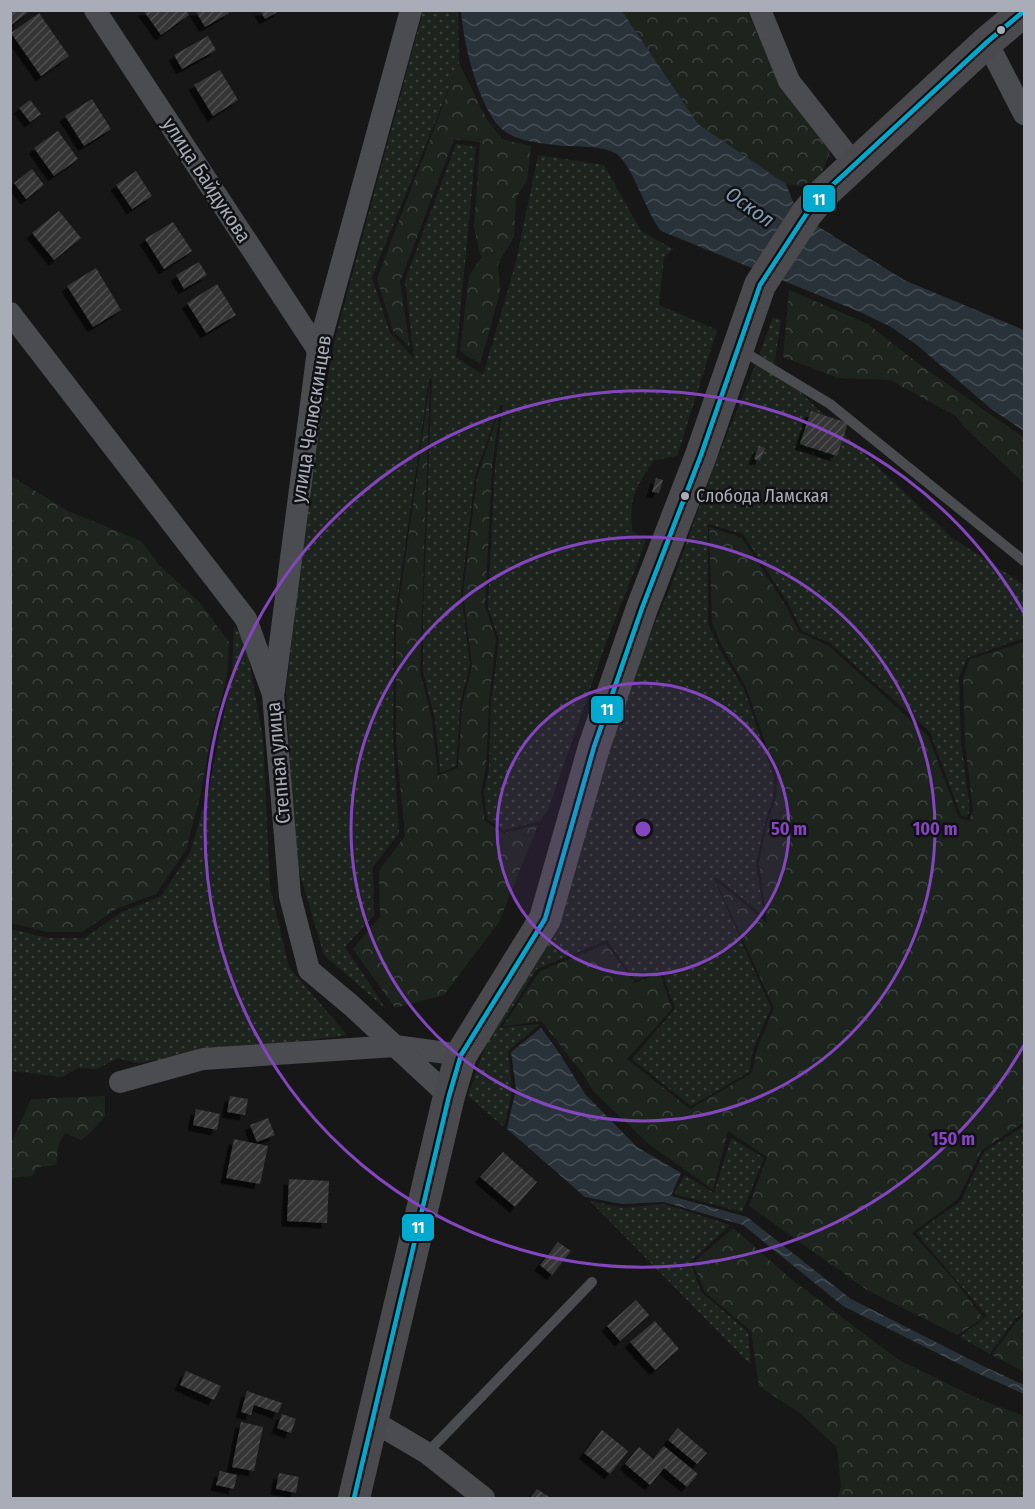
<svg xmlns="http://www.w3.org/2000/svg" width="1035" height="1509" viewBox="0 0 1035 1509" font-family="'Fira Sans Condensed',sans-serif">
	<style>
		.grass { fill: url(#grass-dots) }
		.forest { fill: url(#forest-crowns) }
		.water { fill: url(#water-waves) }
		.building { fill: url(#building-hatch); filter: url(#shadow) }
		.lines { fill: none; stroke-linecap: round; stroke-linejoin: round }
		.lane { stroke: #4b4c50; stroke-width: 10 }
		.street { stroke: #4b4c50; stroke-width: 22 }
		.secondary { stroke: #4a4a4e; stroke-width: 32 }
		.bus-1-casing { stroke: #111113; stroke-width: 9 }
		.bus-1 { stroke: #00a9ce; stroke-width: 4.5 }
		.ring { fill: none; stroke: #8446be; stroke-width: 3 }
		.bus-dot { fill: #a8adb8; stroke: #111113; stroke-width: 2 }
		.labels { text-anchor: middle; dominant-baseline: central; stroke-width: 5; stroke-linejoin: round; paint-order: stroke }
		.bus-label { font-size: 18px; fill: #a8adb8; stroke: #111113; text-anchor: start }
		.street-label { font-size: 20px; fill: #a8adb8; stroke: #111113 }
		.water-label { font-size: 21px; font-style: italic; fill: #7f9bb3; stroke: #111113 }
		.centre { fill: #8446be; stroke: #111113; stroke-width: 3 }
		.ring-label { font-size: 18px; text-anchor: middle; font-weight: bold; fill: #8446be; stroke: #111113; stroke-width: 5; stroke-linejoin: round; paint-order: stroke }
		.line-badge { stroke: #111113; stroke-width: 2 }
		.badge-label { font-size: 16px; text-anchor: middle; font-weight: bold; fill: #fff }
	</style>
	<defs>
		<pattern id="grass-dots" width="8" height="8" patternUnits="userSpaceOnUse" patternTransform="scale(1.5)"><rect width="8" height="8" fill="#1d241e"/><path d="M2 2h.1M6 6h.1" fill="none" stroke="#3b413d" stroke-width="1.8" stroke-linecap="round"/></pattern>
		<pattern id="forest-crowns" width="20" height="18" patternUnits="userSpaceOnUse" patternTransform="scale(1.5)"><rect width="20" height="18" fill="#1d241e"/><path d="M2 6a3 3 0 1 1 6 0M12 15a3 3 0 1 1 6 0" fill="none" stroke="#3b413d"/></pattern>
		<pattern id="water-waves" width="16" height="10" patternUnits="userSpaceOnUse" patternTransform="scale(1.5)"><rect width="16" height="10" fill="#2a3239"/><path d="M0 5q4-4 8 0t8 0" fill="none" stroke="#464d54"/></pattern>
		<pattern id="building-hatch" width="6" height="6" patternUnits="userSpaceOnUse" patternTransform="scale(1.5)"><rect width="6" height="6" fill="#353536"/><path d="M-1 1l2-2M0 6l6-6M5 7l2-2" fill="none" stroke="#4f5051"/></pattern>
		<filter id="shadow"><feDropShadow dx="-5.5" dy="5.5" stdDeviation="0" flood-color="#0009"/></filter>
	</defs>
	<rect width="100%" height="100%" fill="#171717"/>
	<g class="grass">
		<path d="M423,11H458L459,63L372,277L390,333L414,358L405,281L456,144L476,147L456,357L483,375L516,262L538,155L604,165L641,231L673,249L664,257L659,305L717,330L677,456L654,460C636,488 629,495 632,530L646,541L606,643L548,810L540,821L504,830L487,819L484,791L489,769L491,703L499,640L488,607L495,467L503,405L500,404L475,476L461,593L470,664L460,705L456,766L440,773L435,719L423,671V617L432,379H429L394,624L393,739L399,833L373,867L374,915L345,947L387,1010L324,955L295,858L286,691L311,470L335,339Z"/>
		<path d="M773,317L781,320L774,367L951,537L1024,585V638L967,658L959,678L961,742L970,810L967,817L961,816L930,732L830,643L802,631L788,603L743,534L708,524V624L720,650L744,689L774,778L773,798L765,823L756,864L764,916L716,877L714,879L771,1008L753,1049L749,1072L691,1106L632,1059L675,1009L662,971L635,980L607,940L537,969L499,1028L540,1024L508,1051L512,1091L504,1127L468,1096L488,1037L598,779L631,678L671,586L714,466L755,366Z"/>
		<path d="M234,626L246,643L263,739L270,887L289,967L347,1035L137,1063L118,1058L97,1069L78,1068L62,1077L11,1071V929L48,938H85L120,913L161,896L190,853L208,792L232,675Z"/>
		<path d="M1024,1126V1312L1014,1320L990,1354L960,1337L987,1316L916,1233L961,1201L984,1152Z"/>
		<path d="M731,1138L764,1158L742,1212L674,1194L685,1175L714,1193Z"/>
		<path d="M589,1200L622,1208L664,1204L730,1225L690,1262L701,1292L748,1332L751,1365Z"/>
	</g>
	<g class="forest">
		<path d="M622,11H747L783,90L831,150L815,189L786,184L698,124Z"/>
		<path d="M459,63L486,118L502,139L531,146L527,180L516,198L514,237L498,264L500,292L480,364L460,351L469,276L481,258L474,227L480,142L454,139L400,282L410,347L393,331L377,279Z"/>
		<path d="M789,290L868,324L916,362L1024,438V483L963,426L956,416L890,380L838,378L783,357Z"/>
		<path d="M430,382L420,671L432,720L438,776L458,768L462,706L472,665L463,594L477,477L500,408L492,467L485,607L496,639L489,702L486,767L481,793L485,821L503,833L538,825L499,922L444,995L395,1008L353,949L380,917L379,871L405,836L396,741V625Z"/>
		<path d="M11,476L68,511L141,541L159,565L200,603L229,642L227,677L211,736L201,793L186,850L156,894L116,909L82,932H47L11,923Z"/>
		<path d="M709,527L742,538L786,606L799,632L829,646L928,736L959,818L969,821L973,810L965,742L963,679L970,659L1024,642V1122L981,1151L958,1199L912,1233L957,1283L983,1318L957,1335L867,1290L749,1206L767,1157L728,1131L713,1190L650,1145L593,1091L583,1074L541,1021L502,1027L540,971L606,944L635,983L660,973L672,1009L627,1059L690,1109L752,1073L757,1049L774,1008L716,881L767,923L759,863L767,823L776,798L777,777L746,687L723,648L712,623Z"/>
		<path d="M105,1096V1116L92,1131L81,1140L65,1133L59,1143L56,1165L38,1167L32,1176L11,1178V1144L31,1099Z"/>
		<path d="M733,1228L791,1279L899,1360L979,1399L1024,1416V1498H838L841,1486L837,1447L800,1413L759,1386L751,1331L705,1292L693,1263Z"/>
		<path d="M1024,1316V1372L992,1355L1017,1321Z"/>
	</g>
	<g class="water">
		<path d="M461,11H622L698,124L786,184L798,214L904,280L1024,330V431L990,408L917,345L891,327L860,312L661,231C646,213 632,162 615,153C597,144 574,148 555,145C539,143 516,141 503,130C479,111 463,41 461,11Z"/>
		<path d="M541,1028L558,1051L585,1094L637,1147L681,1173L671,1196L747,1217L851,1299L981,1365L1024,1385V1394L977,1373L843,1306L743,1225L664,1202L622,1204L585,1197L507,1129L516,1089L511,1052Z"/>
	</g>
	<g class="building">
		<path d="M10,10H31L10,26Z"/>
		<path d="M143,10H186L189,15L161,35Z"/>
		<path d="M195,10H228L229,13L205,27Z"/>
		<path d="M260,10H281L265,19Z"/>
		<path d="M39,13L69,56L41,76L11,33Z"/>
		<path d="M208,36L216,50L182,69L174,55Z"/>
		<path d="M220,70L238,100L213,116L194,85Z"/>
		<path d="M92,99L111,129L84,146L65,116Z"/>
		<path d="M30,100L41,114L30,122L19,108Z"/>
		<path d="M58,131L78,159L54,176L34,148Z"/>
		<path d="M32,169L44,185L26,199L14,183Z"/>
		<path d="M136,171L152,196L132,209L116,185Z"/>
		<path d="M59,211L81,238L54,260L32,233Z"/>
		<path d="M173,222L192,251L164,269L145,239Z"/>
		<path d="M199,262L207,275L184,289L176,275Z"/>
		<path d="M96,268L121,310L93,327L67,286Z"/>
		<path d="M217,284L236,315L206,333L187,303Z"/>
		<path d="M811,411L848,423L837,456L800,444Z"/>
		<path d="M759,446L765,448L760,461L754,459Z"/>
		<path d="M656,478L663,480L659,493L652,492Z"/>
		<path d="M230,1096L248,1099L245,1115L227,1112Z"/>
		<path d="M196,1109L220,1114L217,1130L193,1125Z"/>
		<path d="M268,1118L275,1135L257,1142L250,1125Z"/>
		<path d="M234,1139L268,1146L260,1184L226,1178Z"/>
		<path d="M503,1152L537,1182L515,1207L480,1177Z"/>
		<path d="M289,1179L329,1181L327,1223L287,1221Z"/>
		<path d="M558,1242L571,1251L552,1275L540,1265Z"/>
		<path d="M636,1300L649,1315L620,1341L607,1326Z"/>
		<path d="M655,1321L679,1349L655,1370L630,1342Z"/>
		<path d="M186,1371L221,1386L214,1400L180,1385Z"/>
		<path d="M247,1391L282,1403L278,1413L254,1405L251,1415L241,1412Z"/>
		<path d="M282,1414L296,1419L291,1433L277,1428Z"/>
		<path d="M241,1422L263,1427L254,1471L232,1467Z"/>
		<path d="M678,1428L707,1453L697,1464L668,1440Z"/>
		<path d="M602,1430L628,1451L610,1474L584,1453Z"/>
		<path d="M664,1446L698,1474L687,1487L664,1468L650,1485L625,1464L639,1447L653,1459Z"/>
		<path d="M220,1471L237,1475L234,1489L216,1485Z"/>
		<path d="M279,1473L299,1477L296,1493L276,1489Z"/>
		<path d="M537,1489L551,1498H530Z"/>
	</g>
	<g class="lines">
		<g class="lane">
			<path d="M741,350L830,404L1024,561"/>
			<path d="M427,1453L592,1282"/>
		</g>
		<g class="street">
			<path d="M95,10L318,350"/>
			<path d="M760,10L789,81L855,165"/>
			<path d="M987,42L1024,114"/>
			<path d="M10,313L246,619L273,694L290,896L309,970L352,1006L395,1046L461,1055"/>
			<path d="M274,690L318,350L411,10"/>
			<path d="M120,1082L203,1059L395,1046L449,1096"/>
			<path d="M371,1420L427,1453L484,1498"/>
		</g>
		<path class="secondary" d="M354,1498L449,1096L461,1055L545,919L594,747L642,608L701,455L760,285L807,213L825,192L987,42L1024,11"/>
		<g class="bus-1-casing">
			<path id="bus-1" d="M354,1498L449,1096L461,1055L545,919L594,747L642,608L701,455L760,285L807,213L825,192L987,42L1024,11"/>
		</g>
		<use href="#bus-1" class="bus-1"/>
	</g>
	<circle cx="643" cy="829" r="146" fill="#8446be" fill-opacity=".12"/>
	<g class="ring">
		<circle cx="643" cy="829" r="146"/>
		<circle cx="643" cy="829" r="292"/>
		<path d="M1024 1045A438 438 0 1 1 1024 613"/>
	</g>
	<g class="bus-dot">
		<circle cx="1001" cy="30" r="5"/>
		<circle cx="685" cy="496" r="5"/>
	</g>
	<g class="labels">
		<g class="bus-label">
			<text x="696" y="496">Слобода Ламская</text>
		</g>
		<g class="street-label">
			<text transform="translate(207 180) rotate(57)">улица Байдукова</text>
			<text transform="translate(311 419) rotate(-81)">улица Челюскинцев</text>
			<text transform="translate(278 763) rotate(-95)">Степная улица</text>
		</g>
		<g class="water-label">
			<text transform="translate(750 207) rotate(35)">Оскол</text>
		</g>
	</g>
	<circle cx="643" cy="829" r="9" class="centre"/>
	<g class="ring-label">
		<text x="789" y="835">50 m</text>
		<text x="935" y="835">100 m</text>
		<text x="953" y="1145">150 m</text>
	</g>
	<g class="line-badge">
		<rect x="802" y="184" width="34" height="29" rx="6" fill="#00a9ce"/>
		<rect x="590" y="695" width="34" height="29" rx="6" fill="#00a9ce"/>
		<rect x="401" y="1213" width="34" height="29" rx="6" fill="#00a9ce"/>
	</g>
	<g class="badge-label">
		<text x="819" y="205">11</text>
		<text x="607" y="715">11</text>
		<text x="418" y="1233">11</text>
	</g>
	<rect width="1035" height="1509" fill="none" stroke="#a8adb8" stroke-width="24"/>
</svg>
